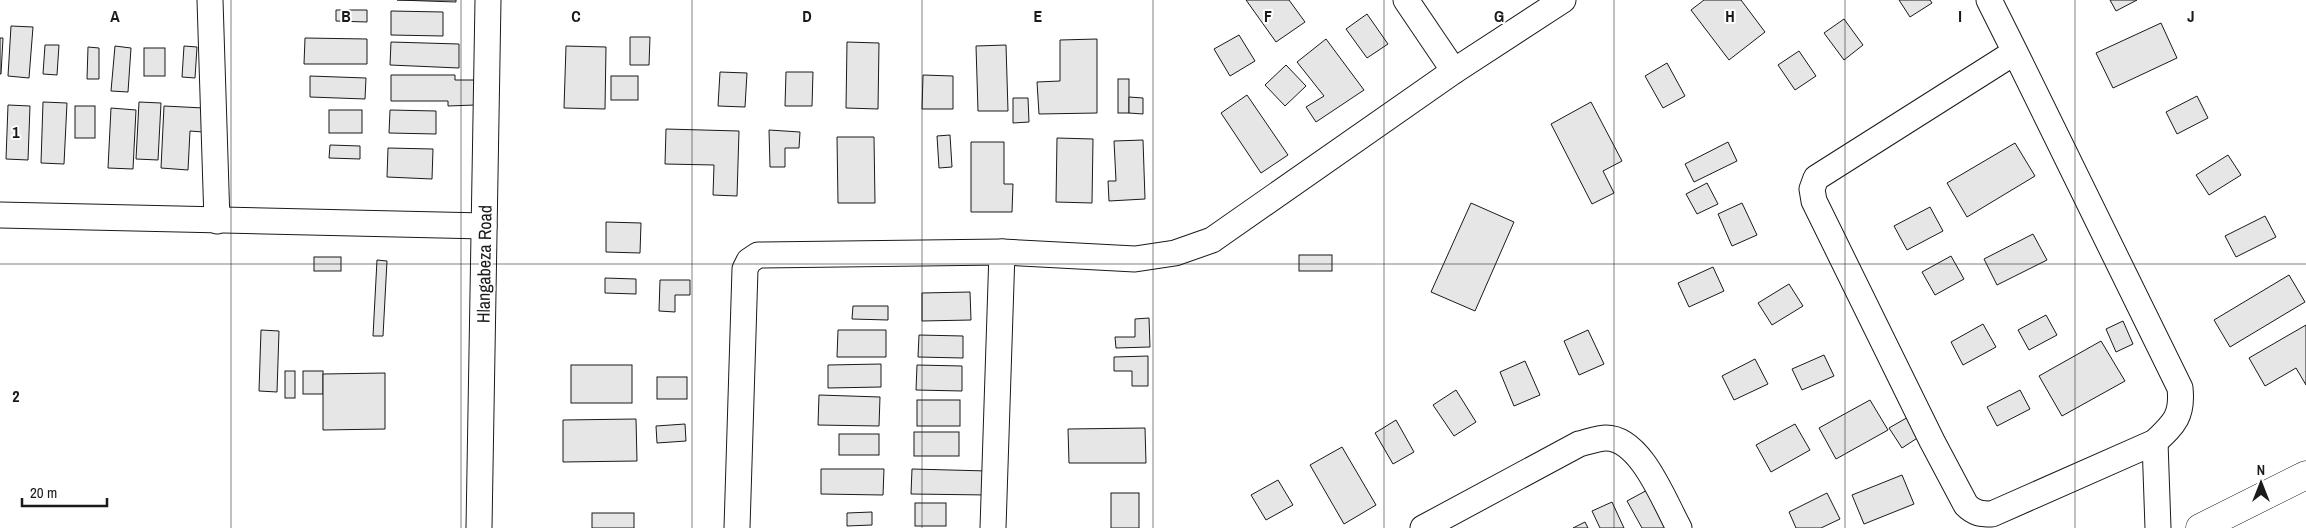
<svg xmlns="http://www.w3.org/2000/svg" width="2306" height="528" viewBox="0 0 2306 528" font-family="'Archivo Narrow',sans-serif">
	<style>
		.building { fill: #e6e6e6; stroke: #1a1a1a }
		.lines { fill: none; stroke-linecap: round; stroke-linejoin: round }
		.minor-casing { stroke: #1a1a1a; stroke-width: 27 }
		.tertiary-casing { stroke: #1a1a1a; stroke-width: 29 }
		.minor { stroke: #fff; stroke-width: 25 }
		.tertiary { stroke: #fff; stroke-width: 28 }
		.grid { fill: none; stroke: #1a1a1a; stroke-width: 1; stroke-opacity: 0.55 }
		.labels { text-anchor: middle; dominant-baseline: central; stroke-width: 4; stroke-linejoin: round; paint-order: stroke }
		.street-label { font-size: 18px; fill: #1a1a1a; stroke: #fff }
		.grid-label { font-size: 16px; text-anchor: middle; font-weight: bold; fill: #1a1a1a; stroke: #fff; stroke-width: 4; stroke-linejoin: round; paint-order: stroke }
	</style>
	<rect width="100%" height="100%" fill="#fff"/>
	<g class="building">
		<path d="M397,0H456V2Z"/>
		<path d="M1246,0H1289L1305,22L1276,42Z"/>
		<path d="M1704,0H1741L1765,32L1729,60L1691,10Z"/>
		<path d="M1899,0H1930L1932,3L1910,17Z"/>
		<path d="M2110,0H2137L2116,11Z"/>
		<path d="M336,10H367V22L336,21Z"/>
		<path d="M391,11L443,12V36L391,35Z"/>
		<path d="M1367,14L1388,44L1367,58L1346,29Z"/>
		<path d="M1844,19L1863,45L1844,60L1824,33Z"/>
		<path d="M2161,23L2177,58L2113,88L2096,53Z"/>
		<path d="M11,26L33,27L29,78L8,76Z"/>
		<path d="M1239,35L1255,61L1230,76L1214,49Z"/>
		<path d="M630,37H650L649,65H630Z"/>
		<path d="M0,38H3L1,74H0Z"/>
		<path d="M305,38L367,39V64H304Z"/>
		<path d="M1097,39V113L1039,114L1037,82L1060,81V40Z"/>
		<path d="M1326,39L1364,90L1316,122L1306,107L1324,96L1297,62Z"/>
		<path d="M391,42L459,44V68L390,65Z"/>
		<path d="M847,42L879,43L878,109L846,108Z"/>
		<path d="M45,45H59L57,75L43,74Z"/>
		<path d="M1006,45L1008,111H978L976,46Z"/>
		<path d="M115,46L131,48L128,92L111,91Z"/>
		<path d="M184,46L197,47L195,78L182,77Z"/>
		<path d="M566,46L606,47L605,109L564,108Z"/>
		<path d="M88,47L99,48V79H87Z"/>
		<rect x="144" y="48" width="21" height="28"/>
		<path d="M1799,51L1816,76L1795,90L1778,65Z"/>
		<path d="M1667,63L1685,96L1663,108L1645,76Z"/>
		<path d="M1286,65L1306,86L1285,106L1265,85Z"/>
		<path d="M720,72L747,73L745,107L718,106Z"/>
		<path d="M786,72H813L812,106H785Z"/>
		<path d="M391,75H455V80H474L475,105L448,106V101H391Z"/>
		<path d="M923,75L953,76V109H922Z"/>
		<path d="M310,76L366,78L365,99L310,97Z"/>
		<rect x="611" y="76" width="27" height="24"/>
		<rect x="1118" y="79" width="11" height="34"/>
		<path d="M1247,95L1288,155L1261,173L1221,113Z"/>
		<path d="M2197,96L2208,118L2177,134L2166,112Z"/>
		<path d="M1129,97L1143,98V114L1129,113Z"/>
		<path d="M1013,98H1028L1029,122L1013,123Z"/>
		<path d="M43,102L67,103L64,164L41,163Z"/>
		<path d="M139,102L161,103L158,160L136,159Z"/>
		<path d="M1591,102L1622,161L1603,171L1614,193L1592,204L1551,124Z"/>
		<path d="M8,105L30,106L28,160L6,159Z"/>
		<rect x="75" y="106" width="20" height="32"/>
		<path d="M164,106L204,108L203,132L190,131L188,170L161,168Z"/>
		<path d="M111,108L136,110L133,169L108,168Z"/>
		<rect x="329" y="110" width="33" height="23"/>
		<path d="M390,110L436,111V134L389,133Z"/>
		<path d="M666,129L739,131L737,196L713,195L714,165L665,164Z"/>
		<path d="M769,130L800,132L799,148H785V167H770Z"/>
		<path d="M950,135L952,167L939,168L937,136Z"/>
		<path d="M837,137H874L875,203H838Z"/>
		<path d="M1057,138L1093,139L1092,203L1056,202Z"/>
		<path d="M1143,140L1145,199L1109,201L1108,181H1116L1114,141Z"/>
		<path d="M971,142H1004V184H1013L1012,212H971Z"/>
		<path d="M1728,142L1737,161L1694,182L1685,164Z"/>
		<path d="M2015,143L2035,176L1967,217L1947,183Z"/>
		<path d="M330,145L360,146V159L329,158Z"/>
		<path d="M388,148L433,149L432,179L387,177Z"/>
		<path d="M2228,155L2241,175L2209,195L2196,175Z"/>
		<path d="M1707,183L1718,204L1697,214L1686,194Z"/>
		<path d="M1471,203L1514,222L1475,311L1431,292Z"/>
		<path d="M1742,203L1757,235L1732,246L1718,214Z"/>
		<path d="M1930,207L1943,231L1907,250L1894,226Z"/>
		<path d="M2265,216L2276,237L2236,257L2225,236Z"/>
		<path d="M606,222L641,223L640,253L606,252Z"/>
		<path d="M2033,234L2047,260L1997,285L1984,259Z"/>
		<rect x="1299" y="255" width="33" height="16"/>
		<path d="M1951,256L1964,279L1935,295L1922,272Z"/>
		<rect x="314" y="257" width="27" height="14"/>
		<path d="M377,260L387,261L383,336H373Z"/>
		<path d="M1713,267L1724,291L1689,307L1678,283Z"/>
		<path d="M2289,275L2305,302L2230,347L2214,320Z"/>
		<path d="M605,278L636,279V294L605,293Z"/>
		<path d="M660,280H690V295H675V312L659,311Z"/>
		<path d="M1789,284L1803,306L1772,325L1758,303Z"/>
		<path d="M970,292L971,320L922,321V293Z"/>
		<path d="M853,306H888V320L852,319Z"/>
		<path d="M2046,315L2057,335L2029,350L2018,330Z"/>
		<path d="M1149,318L1150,347L1116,348L1115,337H1135V319Z"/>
		<path d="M2123,321L2133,344L2116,352L2106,329Z"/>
		<path d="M1983,324L1996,347L1963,365L1951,342Z"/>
		<path d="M2306,325V385L2296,368L2265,386L2249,358Z"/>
		<path d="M261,330L279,331L277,392L259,391Z"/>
		<path d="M838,330H886V357H837Z"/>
		<path d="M1588,330L1604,364L1579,375L1564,341Z"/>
		<path d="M919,335L963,336V358L918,357Z"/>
		<path d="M2101,341L2125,381L2062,416L2039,376Z"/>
		<path d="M1824,355L1834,376L1802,390L1792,369Z"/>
		<path d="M1148,356V386H1132V371H1114V357Z"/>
		<path d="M1755,359L1768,384L1734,400L1722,376Z"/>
		<path d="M1525,361L1540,395L1514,406L1500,372Z"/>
		<path d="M881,364V387L828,388V365Z"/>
		<rect x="571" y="365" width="61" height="38"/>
		<path d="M917,365L962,366V391L916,390Z"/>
		<rect x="285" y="371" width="10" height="27"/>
		<rect x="303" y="371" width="20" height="23"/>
		<path d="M385,373V429L323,430V374Z"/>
		<rect x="657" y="377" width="30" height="22"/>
		<path d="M1456,390L1476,422L1454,436L1433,405Z"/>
		<path d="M2020,390L2030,409L1997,426L1987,407Z"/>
		<path d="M819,395L880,397L879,426L818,425Z"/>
		<rect x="917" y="400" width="43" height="26"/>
		<path d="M1870,400L1888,430L1836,459L1819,428Z"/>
		<path d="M1910,416L1922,435L1902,448L1889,428Z"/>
		<path d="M636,419L637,461L563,462V420Z"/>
		<path d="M1396,420L1414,452L1393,464L1375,433Z"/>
		<path d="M685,424L686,441L657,443L656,426Z"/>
		<path d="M1795,424L1810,450L1771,472L1756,445Z"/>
		<path d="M1145,428L1146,463H1069L1068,429Z"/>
		<rect x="914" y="432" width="45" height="24"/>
		<rect x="839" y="434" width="40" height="21"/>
		<path d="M1342,447L1376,505L1344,524L1310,465Z"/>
		<path d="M821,469H884L883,495L821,494Z"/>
		<path d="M912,469L988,471V495L911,494Z"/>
		<path d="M1902,475L1914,504L1864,524L1852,495Z"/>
		<path d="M1278,480L1293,505L1266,520L1251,495Z"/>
		<path d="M1651,488L1672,528H1642L1627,501Z"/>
		<rect x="1111" y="493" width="28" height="35"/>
		<path d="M1827,493L1840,519L1821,528H1796L1789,512Z"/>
		<path d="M1612,502L1624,528H1600L1592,511Z"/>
		<rect x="915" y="503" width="31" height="23"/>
		<path d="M872,512V525L847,526V513Z"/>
		<rect x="592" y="513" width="42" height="15"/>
		<path d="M1585,522L1588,528H1573Z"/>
	</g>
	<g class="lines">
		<g class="minor-casing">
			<g id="minor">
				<path d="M210,0L217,221"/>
				<path d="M1406,0L1454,71"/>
				<path d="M1989,0L2015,52L2180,388C2183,416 2174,424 2155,442L1992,514C1980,514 1974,513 1966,505L1932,441L1814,201L1812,189L1816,178L2015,52"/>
				<path d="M0,215L484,226"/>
				<path d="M2155,442L2158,528"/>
				<path d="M479,528L488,0"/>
				<path d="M737,528L745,269L749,261L758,255L1002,252L1135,259L1175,253L1212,240L1454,71L1563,0"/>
				<path d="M993,528L1002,252"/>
				<path d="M1423,528L1579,444C1588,442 1598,438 1606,438C1641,438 1664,501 1679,528"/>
			</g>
		</g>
		<g class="tertiary-casing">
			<path id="tertiary" d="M2200,528L2306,475"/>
		</g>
		<use href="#minor" class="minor"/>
		<use href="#tertiary" class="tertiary"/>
	</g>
	<path class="grid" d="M231,0V528M461,0V528M692,0V528M922,0V528M1153,0V528M1384,0V528M1614,0V528M1845,0V528M2075,0V528M0,264H2306"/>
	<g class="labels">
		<g class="street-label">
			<text transform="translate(484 264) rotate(-89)">Hlangabeza Road</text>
		</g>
	</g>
	<g class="grid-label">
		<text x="115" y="22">A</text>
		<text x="346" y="22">B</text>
		<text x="576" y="22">C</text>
		<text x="807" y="22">D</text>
		<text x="1038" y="22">E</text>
		<text x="1268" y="22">F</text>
		<text x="1499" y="22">G</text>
		<text x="1730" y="22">H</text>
		<text x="1960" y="22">I</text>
		<text x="2191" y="22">J</text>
		<text x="16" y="138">1</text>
		<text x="16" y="402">2</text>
	</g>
	<g transform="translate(2261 483)" stroke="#ffffff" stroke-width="4" paint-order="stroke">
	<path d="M0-4L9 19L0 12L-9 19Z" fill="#1a1a1a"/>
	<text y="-8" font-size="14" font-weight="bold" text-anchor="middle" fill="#1a1a1a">N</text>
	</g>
	<path d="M22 498v8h85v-8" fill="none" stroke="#1a1a1a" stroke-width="2.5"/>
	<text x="30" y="498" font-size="15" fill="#1a1a1a" stroke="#ffffff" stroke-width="4" paint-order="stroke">20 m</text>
</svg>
